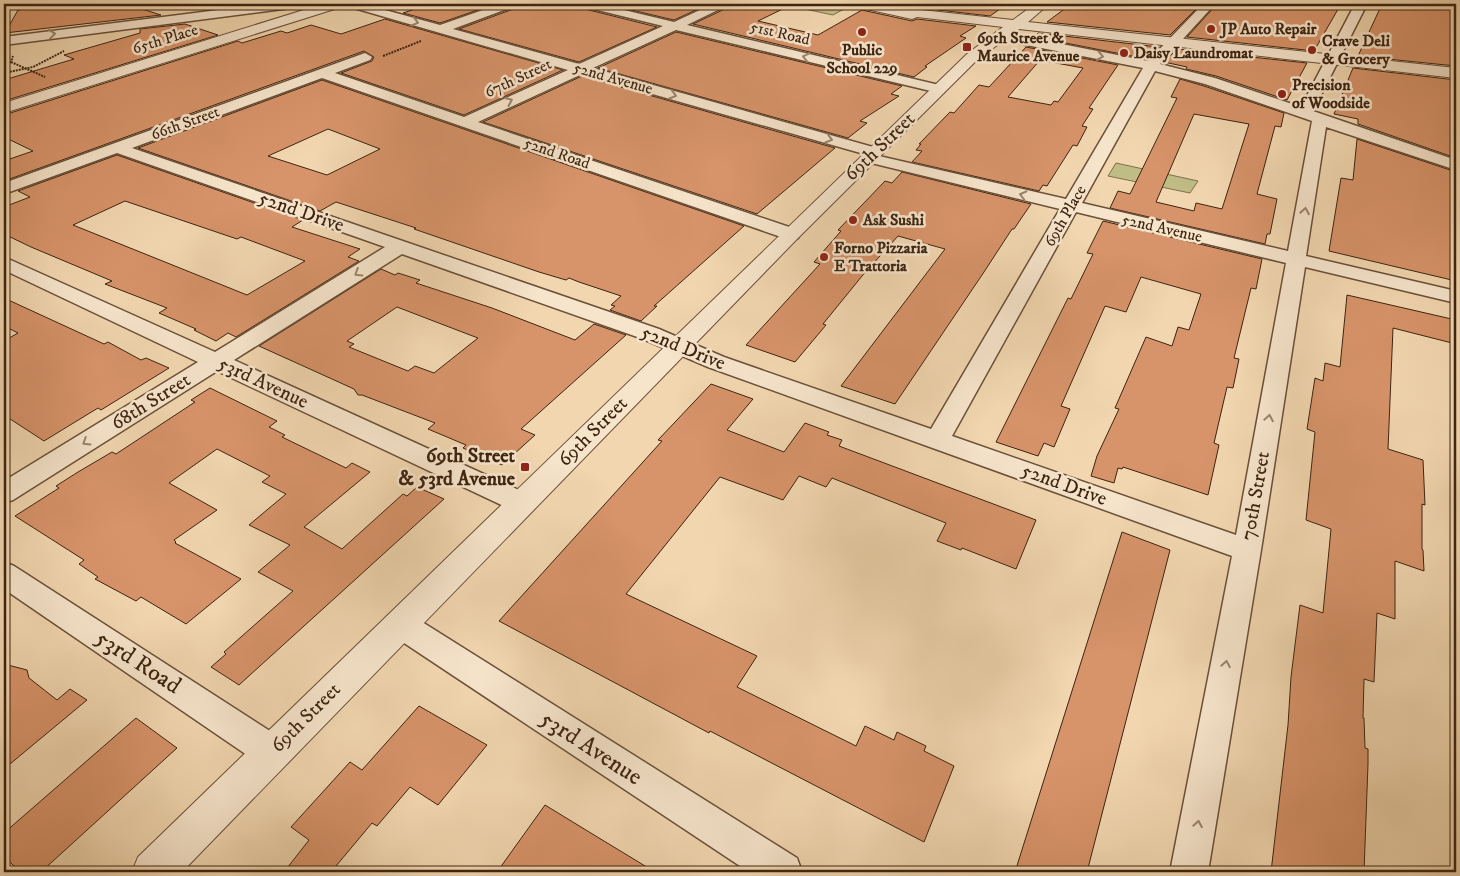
<svg xmlns="http://www.w3.org/2000/svg" width="1460" height="876" viewBox="0 0 1460 876" font-family="'IM FELL DW Pica',serif">
	<style>
		.green { fill: #c0bc86; stroke: #7e704c }
		.building { fill: #d79369; stroke: #3d2412; fill-rule: evenodd }
		.lines { fill: none; stroke-linecap: round; stroke-linejoin: round }
		.minor-casing { stroke: #6a5039; stroke-width: 3 }
		.tertiary-casing { stroke: #6a5039; stroke-width: 2 }
		.path { stroke: #3d2412; stroke-width: 2; stroke-dasharray: 2 1; stroke-linecap: butt }
		.minor { fill: #f6e4cb; fill-rule: evenodd }
		.tertiary { fill: #f6e4cb; fill-rule: evenodd }
		.oneway { stroke: #9a846e }
		.poi-dot { fill: #8f2418; stroke: #f6e4cb; stroke-width: 2 }
		.labels { text-anchor: middle; dominant-baseline: central; stroke-width: 5; stroke-linejoin: round; paint-order: stroke }
		.far-poi-label { font-size: 16px; font-weight: bold; fill: #3d2412; stroke: #f6e4cb; text-anchor: start }
		.far-street-label { font-size: 16px; fill: #3d2412; stroke: #f6e4cb }
		.street-label { font-size: 20px; fill: #3d2412; stroke: #f6e4cb }
		.poi-label { font-size: 20px; font-weight: bold; fill: #3d2412; stroke: #f6e4cb; text-anchor: end }
		.near-street-label { font-size: 24px; fill: #3d2412; stroke: #f6e4cb }
	</style>
	<rect width="100%" height="100%" fill="#f1d6af"/>
	<filter id="stains"><feTurbulence type="fractalNoise" baseFrequency=".004" numOctaves="4"/><feColorMatrix values="0 0 0 0 .2 0 0 0 0 .09 0 0 0 0 .02 0 0 0 .5 -.17"/></filter>
	<radialGradient id="worn" r=".72"><stop offset=".6" stop-color="#630" stop-opacity="0"/><stop offset="1" stop-color="#630" stop-opacity=".3"/></radialGradient>
	<g class="green">
		<path d="M808,4H819L844,9L833,15L800,8Z"/>
		<path d="M1116,163L1198,181L1190,193L1108,176Z"/>
	</g>
	<g class="building">
		<path d="M52,4H139V8L161,15L5,33L18,10L51,6Z"/>
		<path d="M430,4H495L440,23L403,13Z"/>
		<path d="M519,4H577L581,8L657,27L579,62L459,29L516,8Z"/>
		<path d="M606,4H709L674,20Z"/>
		<path d="M730,4H793L758,21L818,35L862,10L912,21L917,19L976,26L960,36L966,38L925,66L927,67L914,77L693,24L727,8Z"/>
		<path d="M887,4H1007L990,16Z"/>
		<path d="M1071,4H1201L1170,35L1047,22Z"/>
		<path d="M1217,4H1341L1314,51L1187,37Z"/>
		<path d="M1382,4H1456V66L1358,56Z"/>
		<path d="M385,19L563,70L464,115L341,73L372,61L374,57L364,51L4,181V161L33,151L4,137V115L238,41L242,43L281,31L287,33L311,25L341,34Z"/>
		<path d="M185,24L218,35L4,101V80L74,59L64,55L140,33V29Z"/>
		<path d="M676,32L902,86L891,94L899,96L860,121L867,123L848,138L598,68Z"/>
		<path d="M1038,33L1159,47L1147,59L1035,37Z"/>
		<path d="M1026,47L1118,65L1089,108L1093,109L1082,126L1087,127L1077,146L1073,145L1047,186L1043,185L1039,191L912,162L922,151L916,150L921,144H919L950,112L954,113L979,85L989,87ZM1040,60L1083,68L1058,102L1054,101L1051,105L1008,97Z"/>
		<path d="M1177,49L1307,63L1287,100L1216,76L1186,69L1187,67L1164,62Z"/>
		<path d="M1353,68L1456,80V158L1358,124V119L1334,114Z"/>
		<path d="M582,76L835,148L757,214L483,122Z"/>
		<path d="M1180,79L1204,86L1284,113L1281,127L1275,126L1257,194L1277,199L1270,234H1267L1265,244L1110,208L1118,191L1130,194L1177,98L1171,97ZM1194,114L1249,124L1222,209L1196,203L1194,211L1156,202Z"/>
		<path d="M322,80L744,226L654,306H657L641,321L610,310L615,306L611,305L621,296L579,282L569,278L566,280L539,272L414,229L416,228L336,202L320,211L138,148ZM328,129L380,149L327,175L268,156Z"/>
		<path d="M1357,139L1456,172V281L1329,251L1341,178L1353,180Z"/>
		<path d="M117,155L303,220L292,227L360,249L348,257L359,261L236,337L228,333L216,341L194,330L196,329L159,313L167,308L105,284L112,281L31,247L4,234V207L30,197L18,191ZM125,201L237,239L241,237L305,261L247,295L73,225Z"/>
		<path d="M902,172L1031,204L1014,229H1012L984,272L895,404L841,386L945,249L898,236L862,276L823,324L826,325L795,362L746,345L820,264L814,262L841,231L838,230L885,181L892,183Z"/>
		<path d="M1103,221L1262,259L1256,289L1251,288L1234,358L1239,359L1233,388L1227,387L1214,443L1219,445L1208,495L1123,467L1122,469L1118,468L1114,483L1091,476L1097,456L1119,409L1115,408L1146,337L1172,346L1178,327L1189,330L1201,294L1141,277L1126,312L1105,306L1061,406L1070,409L1054,447L1044,443L1038,456L996,442L1068,298L1071,299L1093,254L1087,253Z"/>
		<path d="M381,269L395,275L398,273L420,280L416,283L492,308L575,340L594,324L626,335L521,429L535,435L502,465L463,448L466,445L428,429L435,423L362,395H358L354,389L259,346ZM397,307L470,335L478,338L434,373L415,366L408,371L349,347L354,344L347,341Z"/>
		<path d="M1347,295L1456,320V344L1393,328L1388,449L1423,460L1425,505L1422,504V549L1423,550L1424,571L1395,561V619L1377,613L1374,682L1364,679L1363,718H1364L1365,748L1368,749V764L1364,872H1271L1288,725L1291,677L1300,605L1323,613L1331,529L1306,520L1315,432L1307,429L1315,378L1323,381L1325,363L1340,367Z"/>
		<path d="M4,298L104,344L108,342L141,360L146,358L169,368L101,410L98,408L44,441L4,415V341L18,333L4,326Z"/>
		<path d="M711,384L753,399L727,430L784,452L805,423L829,432L827,435L842,440L839,446L1036,520L1016,569L962,548L961,550L937,541L946,523L832,478L826,487L799,476L783,500L720,477L626,594L757,656L737,687L856,746L865,726L894,740L897,732L926,746L924,751L954,766L924,842L710,731L709,733L499,621L662,441L658,440Z"/>
		<path d="M210,388L277,421L269,427L285,435L282,437L346,468L352,463L370,472L304,527L342,549L403,494L407,496L417,487L444,499L239,685L211,667L226,654L224,652L293,591L258,572L290,545L249,525L286,494L262,482L270,476L217,449L169,483L217,510L174,540L176,542L175,543L241,579L186,624L141,597L136,601L95,579L98,577L79,564L84,560L15,516L59,488L56,486L78,472L112,452L116,454L195,402L191,400Z"/>
		<path d="M1122,532L1170,550L1087,872H1015Z"/>
		<path d="M4,664L27,670L29,678L57,700L70,689L87,700L4,769Z"/>
		<path d="M419,706L487,745L438,805L410,787L377,826L372,823L331,872H284L309,840L291,827L350,762L362,770Z"/>
		<path d="M136,718L177,748L41,872H21L4,857V833Z"/>
		<path d="M545,805L599,838L655,872H497Z"/>
	</g>
	<g class="lines">
		<g class="minor-casing">
			<g id="minor">
				<path d="M265,4H297L291,8L4,45V37Z"/>
				<path d="M345,4H363L440,25L500,4H517L515,6L453,29L579,64L663,26L581,6L579,4H599L674,22L713,4H728L726,6L687,25L939,85L944,86L946,89L944,92L939,93L676,30L593,68L880,149L882,152L879,156L1066,199L1143,68L1001,40L995,36L996,33L1001,32L1148,61L1203,4H1215L1160,64L1215,78L1301,107L1355,4H1367L1313,111L1456,160V170L1326,127L1306,256L1456,291V303L1305,267L1261,550L1208,872H1170L1232,556L708,367L643,339L402,254L234,360L532,496L535,503L532,510L522,513L512,510L217,371L13,500L4,503V481L198,362L4,270V257L215,352L385,247L117,153L4,194V183L365,53L372,57L370,60L335,73L464,117L568,70L347,6ZM1155,71L1205,84L1312,121L1288,251L1082,203ZM582,74L864,154L861,158L863,161L1060,209L931,429L724,357L659,329L132,148L322,78L784,238L791,240L798,238L800,234L798,230L478,122ZM1076,212L1286,263L1236,535L952,436Z"/>
				<path d="M4,562L14,566L284,740L289,752L284,764L272,768L260,764L4,589Z"/>
				<path d="M400,611L411,615L797,858L802,872H749L389,633L385,624L389,615Z"/>
			</g>
		</g>
		<g class="tertiary-casing">
			<g id="tertiary">
				<path d="M323,4H342L341,7L4,113V103Z"/>
				<path d="M856,4H879L894,7L1013,20L1035,4H1049L1028,22L1456,68V78L1019,29L977,60L798,238L182,872H132L138,857L967,54L1003,27L917,17L912,19L857,7Z"/>
			</g>
		</g>
		<g class="path">
			<path d="M383,56L421,41"/>
			<path d="M11,62L45,77"/>
			<path d="M4,64L11,62L13,56"/>
			<path d="M4,73L33,67L64,51"/>
		</g>
		<use href="#minor" class="minor"/>
		<use href="#tertiary" class="tertiary"/>
	</g>
	<defs><path id="oneway-chevron" d="M-2-3.5L2.5 0L-2 3.5" fill="none" stroke-width="1.6" stroke-linecap="round" stroke-linejoin="round" transform="scale(1.25)"/></defs>
	<g class="oneway">
		<use href="#oneway-chevron" transform="translate(415 22) rotate(16)"/>
		<use href="#oneway-chevron" transform="translate(52 34) rotate(-7)"/>
		<use href="#oneway-chevron" transform="translate(1100 56) rotate(11)"/>
		<use href="#oneway-chevron" transform="translate(806 57) rotate(-167)"/>
		<use href="#oneway-chevron" transform="translate(673 95) rotate(16)"/>
		<use href="#oneway-chevron" transform="translate(509 101) rotate(-25)"/>
		<use href="#oneway-chevron" transform="translate(829 139) rotate(16)"/>
		<use href="#oneway-chevron" transform="translate(1023 195) rotate(-166)"/>
		<use href="#oneway-chevron" transform="translate(1305 211) rotate(-80)"/>
		<use href="#oneway-chevron" transform="translate(358 273) rotate(148)"/>
		<use href="#oneway-chevron" transform="translate(1269 418) rotate(-80)"/>
		<use href="#oneway-chevron" transform="translate(86 442) rotate(148)"/>
		<use href="#oneway-chevron" transform="translate(1226 664) rotate(-80)"/>
		<use href="#oneway-chevron" transform="translate(1198 824) rotate(-80)"/>
	</g>
	<g class="poi-dot">
		<circle cx="1211" cy="29" r="5"/>
		<circle cx="862" cy="32" r="5"/>
		<rect x="962" y="42" width="10" height="10" rx="2.5"/>
		<circle cx="1312" cy="50" r="5"/>
		<circle cx="1124" cy="53" r="5"/>
		<circle cx="1282" cy="94" r="5"/>
		<circle cx="853" cy="220" r="5"/>
		<circle cx="824" cy="257" r="5"/>
		<rect x="520" y="462" width="10" height="10" rx="2.5"/>
	</g>
	<g class="labels">
		<g class="far-poi-label">
			<text x="1221" y="29">JP Auto Repair</text>
			<text x="977" y="38">69th Street &amp;<tspan x="977" dy="18">Maurice Avenue</tspan></text>
			<text x="1322" y="41">Crave Deli<tspan x="1322" dy="18">&amp; Grocery</tspan></text>
			<text x="862" y="50" text-anchor="middle">Public<tspan x="862" dy="18">School 229</tspan></text>
			<text x="1134" y="53">Daisy Laundromat</text>
			<text x="1292" y="85">Precision<tspan x="1292" dy="18">of Woodside</tspan></text>
			<text x="863" y="220">Ask Sushi</text>
			<text x="834" y="248">Forno Pizzaria<tspan x="834" dy="18">E Trattoria</tspan></text>
		</g>
		<g class="far-street-label">
			<text transform="translate(780 33) rotate(13)">51st Road</text>
			<text transform="translate(165 39) rotate(-17)">65th Place</text>
			<text transform="translate(518 78) rotate(-25)">67th Street</text>
			<text transform="translate(613 78) rotate(16)">52nd Avenue</text>
			<text transform="translate(185 123) rotate(-20)">66th Street</text>
			<text transform="translate(557 153) rotate(19)">52nd Road</text>
			<text transform="translate(1065 216) rotate(-60)">69th Place</text>
			<text transform="translate(1162 228) rotate(13)">52nd Avenue</text>
		</g>
		<g class="street-label">
			<text transform="translate(880 147) rotate(-44)">69th Street</text>
			<text transform="translate(301 212) rotate(19)">52nd Drive</text>
			<text transform="translate(683 348) rotate(22)">52nd Drive</text>
			<text transform="translate(263 383) rotate(25)">53rd Avenue</text>
			<text transform="translate(151 402) rotate(-32)">68th Street</text>
			<text transform="translate(593 432) rotate(-45)">69th Street</text>
			<text transform="translate(1064 485) rotate(20)">52nd Drive</text>
			<text transform="translate(1256 496) rotate(-80)">70th Street</text>
			<text transform="translate(306 718) rotate(-45)">69th Street</text>
		</g>
		<g class="poi-label">
			<text x="515" y="456">69th Street<tspan x="515" dy="23">&amp; 53rd Avenue</tspan></text>
		</g>
		<g class="near-street-label">
			<text transform="translate(138 662) rotate(33)">53rd Road</text>
			<text transform="translate(591 748) rotate(33)">53rd Avenue</text>
		</g>
	</g>
	<rect width="1460" height="876" fill="none" stroke="#f1d6af" stroke-width="20"/>
	<rect x="5" y="5" width="1450" height="866" fill="none" stroke="#3d2412" stroke-width="2.5"/>
	<rect x="10" y="10" width="1440" height="856" fill="none" stroke="#3d2412"/>
	<rect width="100%" height="100%" filter="url(#stains)"/>
	<rect width="100%" height="100%" fill="url(#worn)"/>
</svg>
